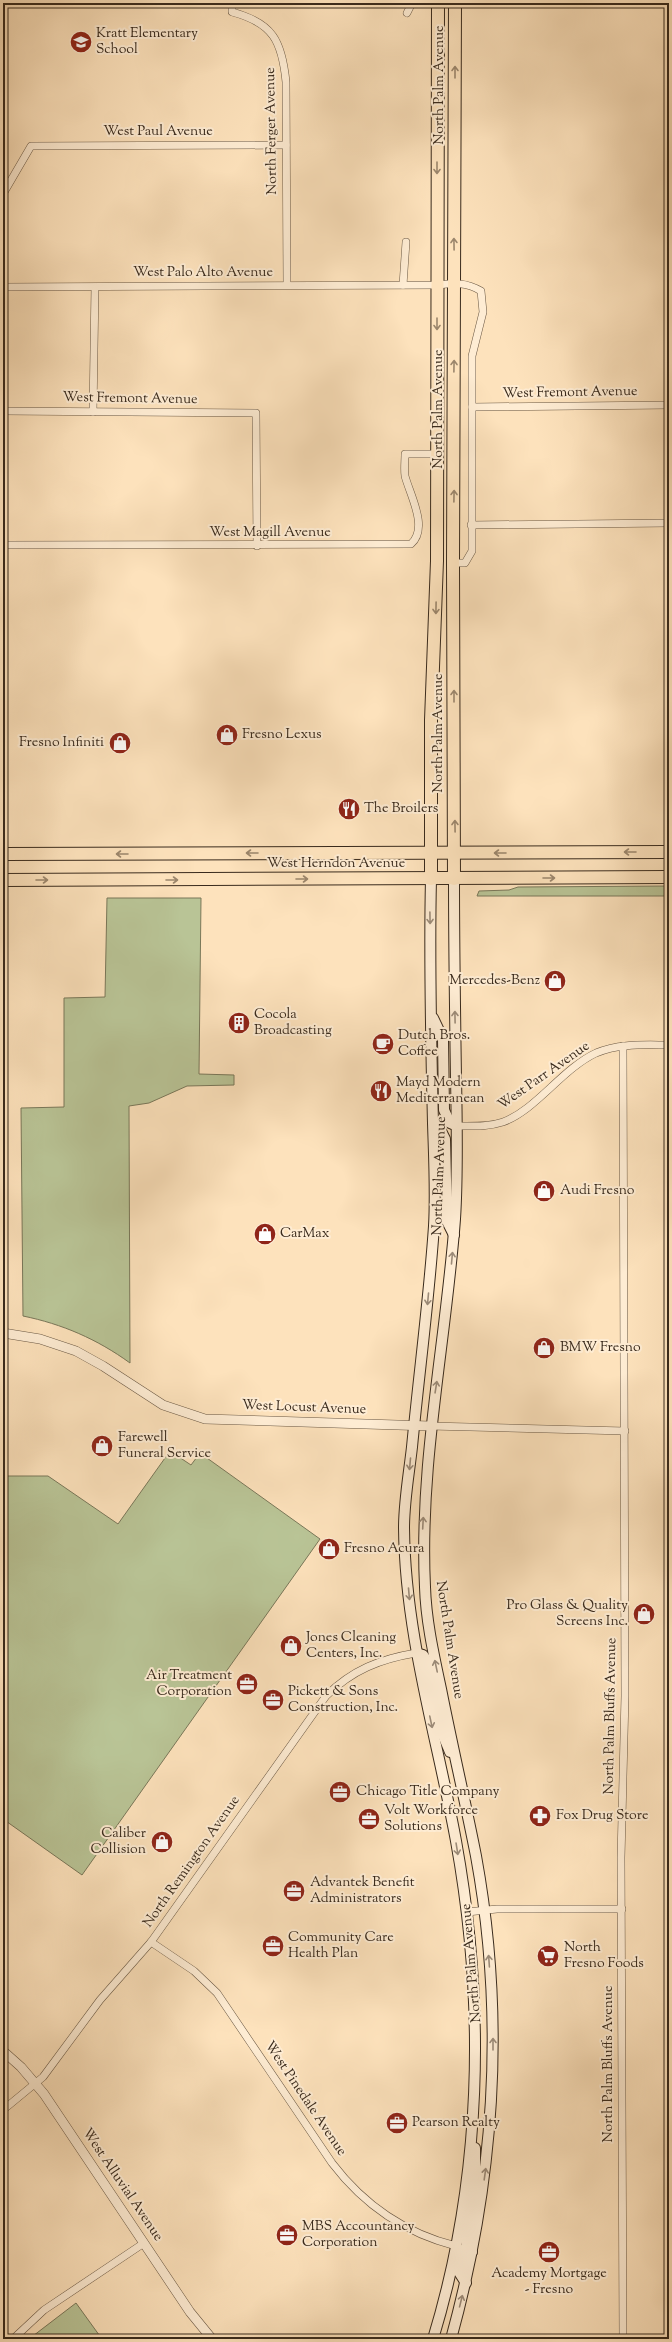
<svg xmlns="http://www.w3.org/2000/svg" width="672" height="2342" viewBox="0 0 672 2342" font-family="'Sorts Mill Goudy',serif">
	<style>
		.green { fill: #b9c496; stroke: #797759 }
		.lines { fill: none; stroke-linecap: round; stroke-linejoin: round }
		.minor-casing { stroke: #6a5844; stroke-width: 8 }
		.tertiary-casing { stroke: #6a5844; stroke-width: 10 }
		.secondary-casing { stroke: #392a1c; stroke-width: 12 }
		.primary-casing { stroke: #392a1c; stroke-width: 14 }
		.minor { stroke: #feecd3; stroke-width: 7 }
		.tertiary { stroke: #feecd3; stroke-width: 9 }
		.secondary { stroke: #feecd3; stroke-width: 10 }
		.primary { stroke: #fde2bc; stroke-width: 12 }
		.oneway { stroke: #9b866c }
		.oneway2 { stroke: #9c8b78 }
		.labels { text-anchor: middle; dominant-baseline: central; stroke-width: 4; stroke-linejoin: round; paint-order: stroke }
		.poi-label { font-size: 14px; fill: #392a1c; stroke: #feecd3; text-anchor: start }
		.street-label { font-size: 14px; fill: #392a1c; stroke: #feecd3 }
	</style>
	<rect width="100%" height="100%" fill="#fde2bc"/>
	<filter id="stains"><feTurbulence type="fractalNoise" baseFrequency=".005" numOctaves="4"/><feColorMatrix values="0 0 0 0 .2 0 0 0 0 .09 0 0 0 0 .02 0 0 0 .5 -.17"/></filter>
	<radialGradient id="worn" r=".72"><stop offset=".6" stop-color="#630" stop-opacity="0"/><stop offset="1" stop-color="#630" stop-opacity=".3"/></radialGradient>
	<g class="green">
		<path d="M669,886V896H477L479,891L509,890L518,887Z"/>
		<path d="M107,898H201L199,1074L234,1075V1085L187,1086L149,1103L129,1106L130,1363C97,1339 62,1324 23,1316L21,1108L64,1107V998L105,997Z"/>
		<path d="M170,1451L191,1465L200,1453L320,1539L82,1875L3,1819V1476H48L118,1524Z"/>
		<path d="M76,2303L102,2339H29Z"/>
	</g>
	<g class="lines">
		<g class="minor-casing">
			<g id="minor">
				<path d="M232,3V12C273,23 282,41 286,82L287,285"/>
				<path d="M407,13L412,3"/>
				<path d="M3,194L31,146L286,145"/>
				<path d="M403,285L406,242"/>
				<path d="M3,287L437,285C454,283 466,282 481,291L483,312L472,356V551L465,563H453"/>
				<path d="M472,407L669,405"/>
				<path d="M3,411L256,413L257,546"/>
				<path d="M93,412L95,287"/>
				<path d="M471,525L669,523"/>
				<path d="M3,545L411,544C429,528 410,495 405,476C404,469 405,461 405,454H437"/>
				<path d="M623,1046L625,1696L621,1858L623,2339"/>
				<path d="M457,1126C472,1126 488,1127 503,1122C536,1110 562,1069 596,1053C619,1043 645,1045 669,1045"/>
				<path d="M430,1426L625,1431"/>
				<path d="M467,1912L497,1909H622"/>
				<path d="M151,1942L194,1971L217,1993L332,2163C364,2205 404,2233 456,2246"/>
				<path d="M3,2110L43,2077L100,2000L151,1942L326,1696C352,1670 380,1659 416,1653"/>
				<path d="M13,2339L44,2310L144,2243"/>
			</g>
		</g>
		<g class="tertiary-casing">
			<g id="tertiary">
				<path d="M3,1333L40,1339L76,1351L103,1366L163,1405L205,1419L430,1426"/>
				<path d="M3,2051L21,2067L44,2094L190,2312L212,2339"/>
			</g>
		</g>
		<g class="secondary-casing">
			<g id="secondary">
				<path d="M431,879C429,960 431,1042 433,1123C434,1157 436,1192 434,1226C429,1300 419,1373 412,1447C409,1474 404,1501 404,1528C405,1635 437,1737 456,1841C486,2007 482,2178 433,2339"/>
				<path d="M433,1018L443,1039L444,1110L450,1123L457,1126"/>
				<path d="M433,1122L439,1127L445,1139L447,1221L454,1235"/>
				<path d="M416,1653L423,1655L425,1658L443,1735L450,1752"/>
				<path d="M456,2246L462,2253L459,2272L466,2283"/>
				<path d="M472,2252L467,2248L466,2240L475,2183V2148"/>
				<path d="M451,2339C495,2179 506,2020 476,1856C465,1800 452,1745 441,1689C434,1656 426,1621 425,1587C419,1463 446,1342 455,1219C458,1172 457,1125 456,1078C455,1012 454,945 454,879"/>
			</g>
		</g>
		<g class="primary-casing">
			<g id="primary">
				<path d="M3,854L669,852"/>
				<path d="M431,879V720L437,561L438,3"/>
				<path d="M454,879L453,563L455,3"/>
				<path d="M3,880L669,877"/>
			</g>
		</g>
		<use href="#minor" class="minor"/>
		<use href="#tertiary" class="tertiary"/>
		<use href="#secondary" class="secondary"/>
		<use href="#primary" class="primary"/>
	</g>
	<defs><path id="oneway-shaft" d="M-6 0H5M1.5-3L5.5 0L1.5 3" fill="none" stroke-width="1.6" stroke-linecap="round" stroke-linejoin="round"/></defs>
	<g class="oneway">
		<use href="#oneway-shaft" transform="translate(455 72) rotate(-90)"/>
		<use href="#oneway-shaft" transform="translate(437 168) rotate(90)"/>
		<use href="#oneway-shaft" transform="translate(454 244) rotate(-91)"/>
		<use href="#oneway-shaft" transform="translate(437 324) rotate(90)"/>
		<use href="#oneway-shaft" transform="translate(454 366) rotate(-89)"/>
		<use href="#oneway-shaft" transform="translate(454 496) rotate(-89)"/>
		<use href="#oneway-shaft" transform="translate(436 608) rotate(91)"/>
		<use href="#oneway-shaft" transform="translate(454 696) rotate(-90)"/>
		<use href="#oneway-shaft" transform="translate(455 826) rotate(-91)"/>
		<use href="#oneway-shaft" transform="translate(630 852) rotate(180)"/>
		<use href="#oneway-shaft" transform="translate(252 853) rotate(180)"/>
		<use href="#oneway-shaft" transform="translate(500 853) rotate(180)"/>
		<use href="#oneway-shaft" transform="translate(122 854) rotate(180)"/>
		<use href="#oneway-shaft" transform="translate(549 878)"/>
		<use href="#oneway-shaft" transform="translate(302 879)"/>
		<use href="#oneway-shaft" transform="translate(42 880)"/>
		<use href="#oneway-shaft" transform="translate(172 880)"/>
	</g>
	<g class="oneway2">
		<use href="#oneway-shaft" transform="translate(430 918) rotate(89)"/>
		<use href="#oneway-shaft" transform="translate(455 1017) rotate(-91)"/>
		<use href="#oneway-shaft" transform="translate(452 1258) rotate(-85)"/>
		<use href="#oneway-shaft" transform="translate(428 1299) rotate(95)"/>
		<use href="#oneway-shaft" transform="translate(436 1387) rotate(-81)"/>
		<use href="#oneway-shaft" transform="translate(410 1464) rotate(95)"/>
		<use href="#oneway-shaft" transform="translate(423 1523) rotate(-87)"/>
		<use href="#oneway-shaft" transform="translate(409 1594) rotate(85)"/>
		<use href="#oneway-shaft" transform="translate(436 1666) rotate(-102)"/>
		<use href="#oneway-shaft" transform="translate(431 1722) rotate(78)"/>
		<use href="#oneway-shaft" transform="translate(457 1849) rotate(81)"/>
		<use href="#oneway-shaft" transform="translate(489 1961) rotate(-94)"/>
		<use href="#oneway-shaft" transform="translate(493 2044) rotate(-90)"/>
		<use href="#oneway-shaft" transform="translate(485 2174) rotate(-82)"/>
		<use href="#oneway-shaft" transform="translate(461 2301) rotate(-76)"/>
	</g>
	<defs>
		<g id="school-disc" transform="scale(1.15)"><circle r="9.5" fill="#8f2418" stroke="#feecd3"/><path d="M0-5L7-2L0 1L-7-2ZM-4 1L0 2.5L4 1V4Q0 6-4 4Z" fill="#fff"/></g>
		<g id="shop-disc" transform="scale(1.15)"><circle r="9.5" fill="#8f2418" stroke="#feecd3"/><path d="M-5-2.5h2.3a2.7 3.5 0 0 1 5.4 0H5L5.5 6h-11ZM-1.5-2.5h3a1.5 2.3 0 0 0-3 0Z" fill="#fff"/></g>
		<g id="restaurant-disc" transform="scale(1.15)"><circle r="9.5" fill="#8f2418" stroke="#feecd3"/><path d="M-5-6h1v4h1v-4h1v4h1v-4h1v5L-1.5 .5V6h-2V.5L-5-1ZM5-6V6H3V1.5H1.5Q1.5-4 5-6Z" fill="#fff"/></g>
		<g id="building-disc" transform="scale(1.15)"><circle r="9.5" fill="#8f2418" stroke="#feecd3"/><path d="M-4-6H4V6H1V3H-1V6H-4ZM-2.5-4.3h1.7v1.8h-1.7ZM.8-4.3h1.7v1.8H.8ZM-2.5-1h1.7V.8h-1.7ZM.8-1h1.7V.8H.8Z" fill="#fff"/></g>
		<g id="cafe-disc" transform="scale(1.15)"><circle r="9.5" fill="#8f2418" stroke="#feecd3"/><path d="M-5.5-4.5H6V0H3Q3 3.5 0 3.5H-2.5Q-5.5 3.5-5.5 0ZM3-3.2v2h1.7v-2ZM-6 4.5H4V6H-6Z" fill="#fff"/></g>
		<g id="office-disc" transform="scale(1.15)"><circle r="9.5" fill="#8f2418" stroke="#feecd3"/><path d="M-6-3h4V-5.5h4V-3h4V5H-6ZM-1-4.5V-3h2v-1.5ZM-6 0V1H6V0Z" fill="#fff"/></g>
		<g id="pharmacy-disc" transform="scale(1.15)"><circle r="9.5" fill="#8f2418" stroke="#feecd3"/><path d="M-2-6h4v4h4v4h-4v4h-4v-4h-4v-4h4Z" fill="#fff"/></g>
		<g id="supermarket-disc" transform="scale(1.15)"><circle r="9.5" fill="#8f2418" stroke="#feecd3"/><path d="M-6-5.5h2.5l.6 2H6L4.5 2H-2.5L-4.4-4H-6ZM-1.5 3.2a1.3 1.3 0 1 0 .1 0ZM3 3.2a1.3 1.3 0 1 0 .1 0Z" fill="#fff"/></g>
	</defs>
	<g fill-rule="evenodd">
		<use href="#school-disc" x="81" y="42"/>
		<use href="#shop-disc" x="227" y="735"/>
		<use href="#shop-disc" x="120" y="743"/>
		<use href="#restaurant-disc" x="349" y="809"/>
		<use href="#shop-disc" x="555" y="981"/>
		<use href="#building-disc" x="239" y="1023"/>
		<use href="#cafe-disc" x="383" y="1044"/>
		<use href="#restaurant-disc" x="381" y="1091"/>
		<use href="#shop-disc" x="544" y="1191"/>
		<use href="#shop-disc" x="265" y="1234"/>
		<use href="#shop-disc" x="544" y="1348"/>
		<use href="#shop-disc" x="102" y="1446"/>
		<use href="#shop-disc" x="329" y="1549"/>
		<use href="#shop-disc" x="644" y="1614"/>
		<use href="#shop-disc" x="291" y="1646"/>
		<use href="#office-disc" x="247" y="1684"/>
		<use href="#office-disc" x="273" y="1700"/>
		<use href="#office-disc" x="340" y="1792"/>
		<use href="#pharmacy-disc" x="540" y="1816"/>
		<use href="#office-disc" x="369" y="1819"/>
		<use href="#shop-disc" x="162" y="1842"/>
		<use href="#office-disc" x="294" y="1891"/>
		<use href="#office-disc" x="273" y="1946"/>
		<use href="#supermarket-disc" x="548" y="1956"/>
		<use href="#office-disc" x="397" y="2123"/>
		<use href="#office-disc" x="287" y="2235"/>
		<use href="#office-disc" x="549" y="2252"/>
	</g>
	<g class="labels">
		<g class="poi-label">
			<text x="96" y="34">Kratt Elementary<tspan x="96" dy="16">School</tspan></text>
			<text x="242" y="735">Fresno Lexus</text>
			<text x="104" y="743" text-anchor="end">Fresno Infiniti</text>
			<text x="364" y="809">The Broilers</text>
			<text x="540" y="981" text-anchor="end">Mercedes-Benz</text>
			<text x="254" y="1015">Cocola<tspan x="254" dy="16">Broadcasting</tspan></text>
			<text x="398" y="1036">Dutch Bros.<tspan x="398" dy="16">Coffee</tspan></text>
			<text x="396" y="1083">Mayd Modern<tspan x="396" dy="16">Mediterranean</tspan></text>
			<text x="560" y="1191">Audi Fresno</text>
			<text x="280" y="1234">CarMax</text>
			<text x="560" y="1348">BMW Fresno</text>
			<text x="118" y="1438">Farewell<tspan x="118" dy="16">Funeral Service</tspan></text>
			<text x="344" y="1549">Fresno Acura</text>
			<text x="628" y="1606" text-anchor="end">Pro Glass &amp; Quality<tspan x="628" dy="16">Screens Inc.</tspan></text>
			<text x="306" y="1638">Jones Cleaning<tspan x="306" dy="16">Centers, Inc.</tspan></text>
			<text x="232" y="1676" text-anchor="end">Air Treatment<tspan x="232" dy="16">Corporation</tspan></text>
			<text x="288" y="1692">Pickett &amp; Sons<tspan x="288" dy="16">Construction, Inc.</tspan></text>
			<text x="356" y="1792">Chicago Title Company</text>
			<text x="384" y="1811">Volt Workforce<tspan x="384" dy="16">Solutions</tspan></text>
			<text x="556" y="1816">Fox Drug Store</text>
			<text x="146" y="1834" text-anchor="end">Caliber<tspan x="146" dy="16">Collision</tspan></text>
			<text x="310" y="1883">Advantek Benefit<tspan x="310" dy="16">Administrators</tspan></text>
			<text x="288" y="1938">Community Care<tspan x="288" dy="16">Health Plan</tspan></text>
			<text x="564" y="1948">North<tspan x="564" dy="16">Fresno Foods</tspan></text>
			<text x="412" y="2123">Pearson Realty</text>
			<text x="302" y="2227">MBS Accountancy<tspan x="302" dy="16">Corporation</tspan></text>
			<text x="549" y="2274" text-anchor="middle">Academy Mortgage<tspan x="549" dy="16">- Fresno</tspan></text>
		</g>
		<g class="street-label">
			<text transform="translate(440 85) rotate(-90)">North Palm Avenue</text>
			<text transform="translate(272 131) rotate(-91)">North Ferger Avenue</text>
			<text x="158" y="132">West Paul Avenue</text>
			<text x="203" y="273">West Palo Alto Avenue</text>
			<text transform="translate(570 393) rotate(-1)">West Fremont Avenue</text>
			<text transform="translate(130 399) rotate(1)">West Fremont Avenue</text>
			<text transform="translate(439 409) rotate(-90)">North Palm Avenue</text>
			<text x="270" y="533">West Magill Avenue</text>
			<text transform="translate(439 733) rotate(-90)">North Palm Avenue</text>
			<text x="336" y="864">West Herndon Avenue</text>
			<text transform="translate(544 1076) rotate(-35)">West Parr Avenue</text>
			<text transform="translate(440 1176) rotate(-88)">North Palm Avenue</text>
			<text transform="translate(304 1408) rotate(2)">West Locust Avenue</text>
			<text transform="translate(449 1640) rotate(81)">North Palm Avenue</text>
			<text transform="translate(611 1716) rotate(-89)">North Palm Bluffs Avenue</text>
			<text transform="translate(192 1862) rotate(-55)">North Remington Avenue</text>
			<text transform="translate(472 1963) rotate(-95)">North Palm Avenue</text>
			<text transform="translate(609 2064) rotate(-90)">North Palm Bluffs Avenue</text>
			<text transform="translate(305 2099) rotate(56)">West Pinedale Avenue</text>
			<text transform="translate(122 2185) rotate(56)">West Alluvial Avenue</text>
		</g>
	</g>
	<rect width="672" height="2342" fill="none" stroke="#fde2bc" stroke-width="16"/>
	<rect x="4" y="4" width="664" height="2334" fill="none" stroke="#392a1c" stroke-width="2"/>
	<rect x="8" y="8" width="656" height="2326" fill="none" stroke="#392a1c"/>
	<rect width="100%" height="100%" filter="url(#stains)"/>
	<rect width="100%" height="100%" fill="url(#worn)"/>
</svg>
